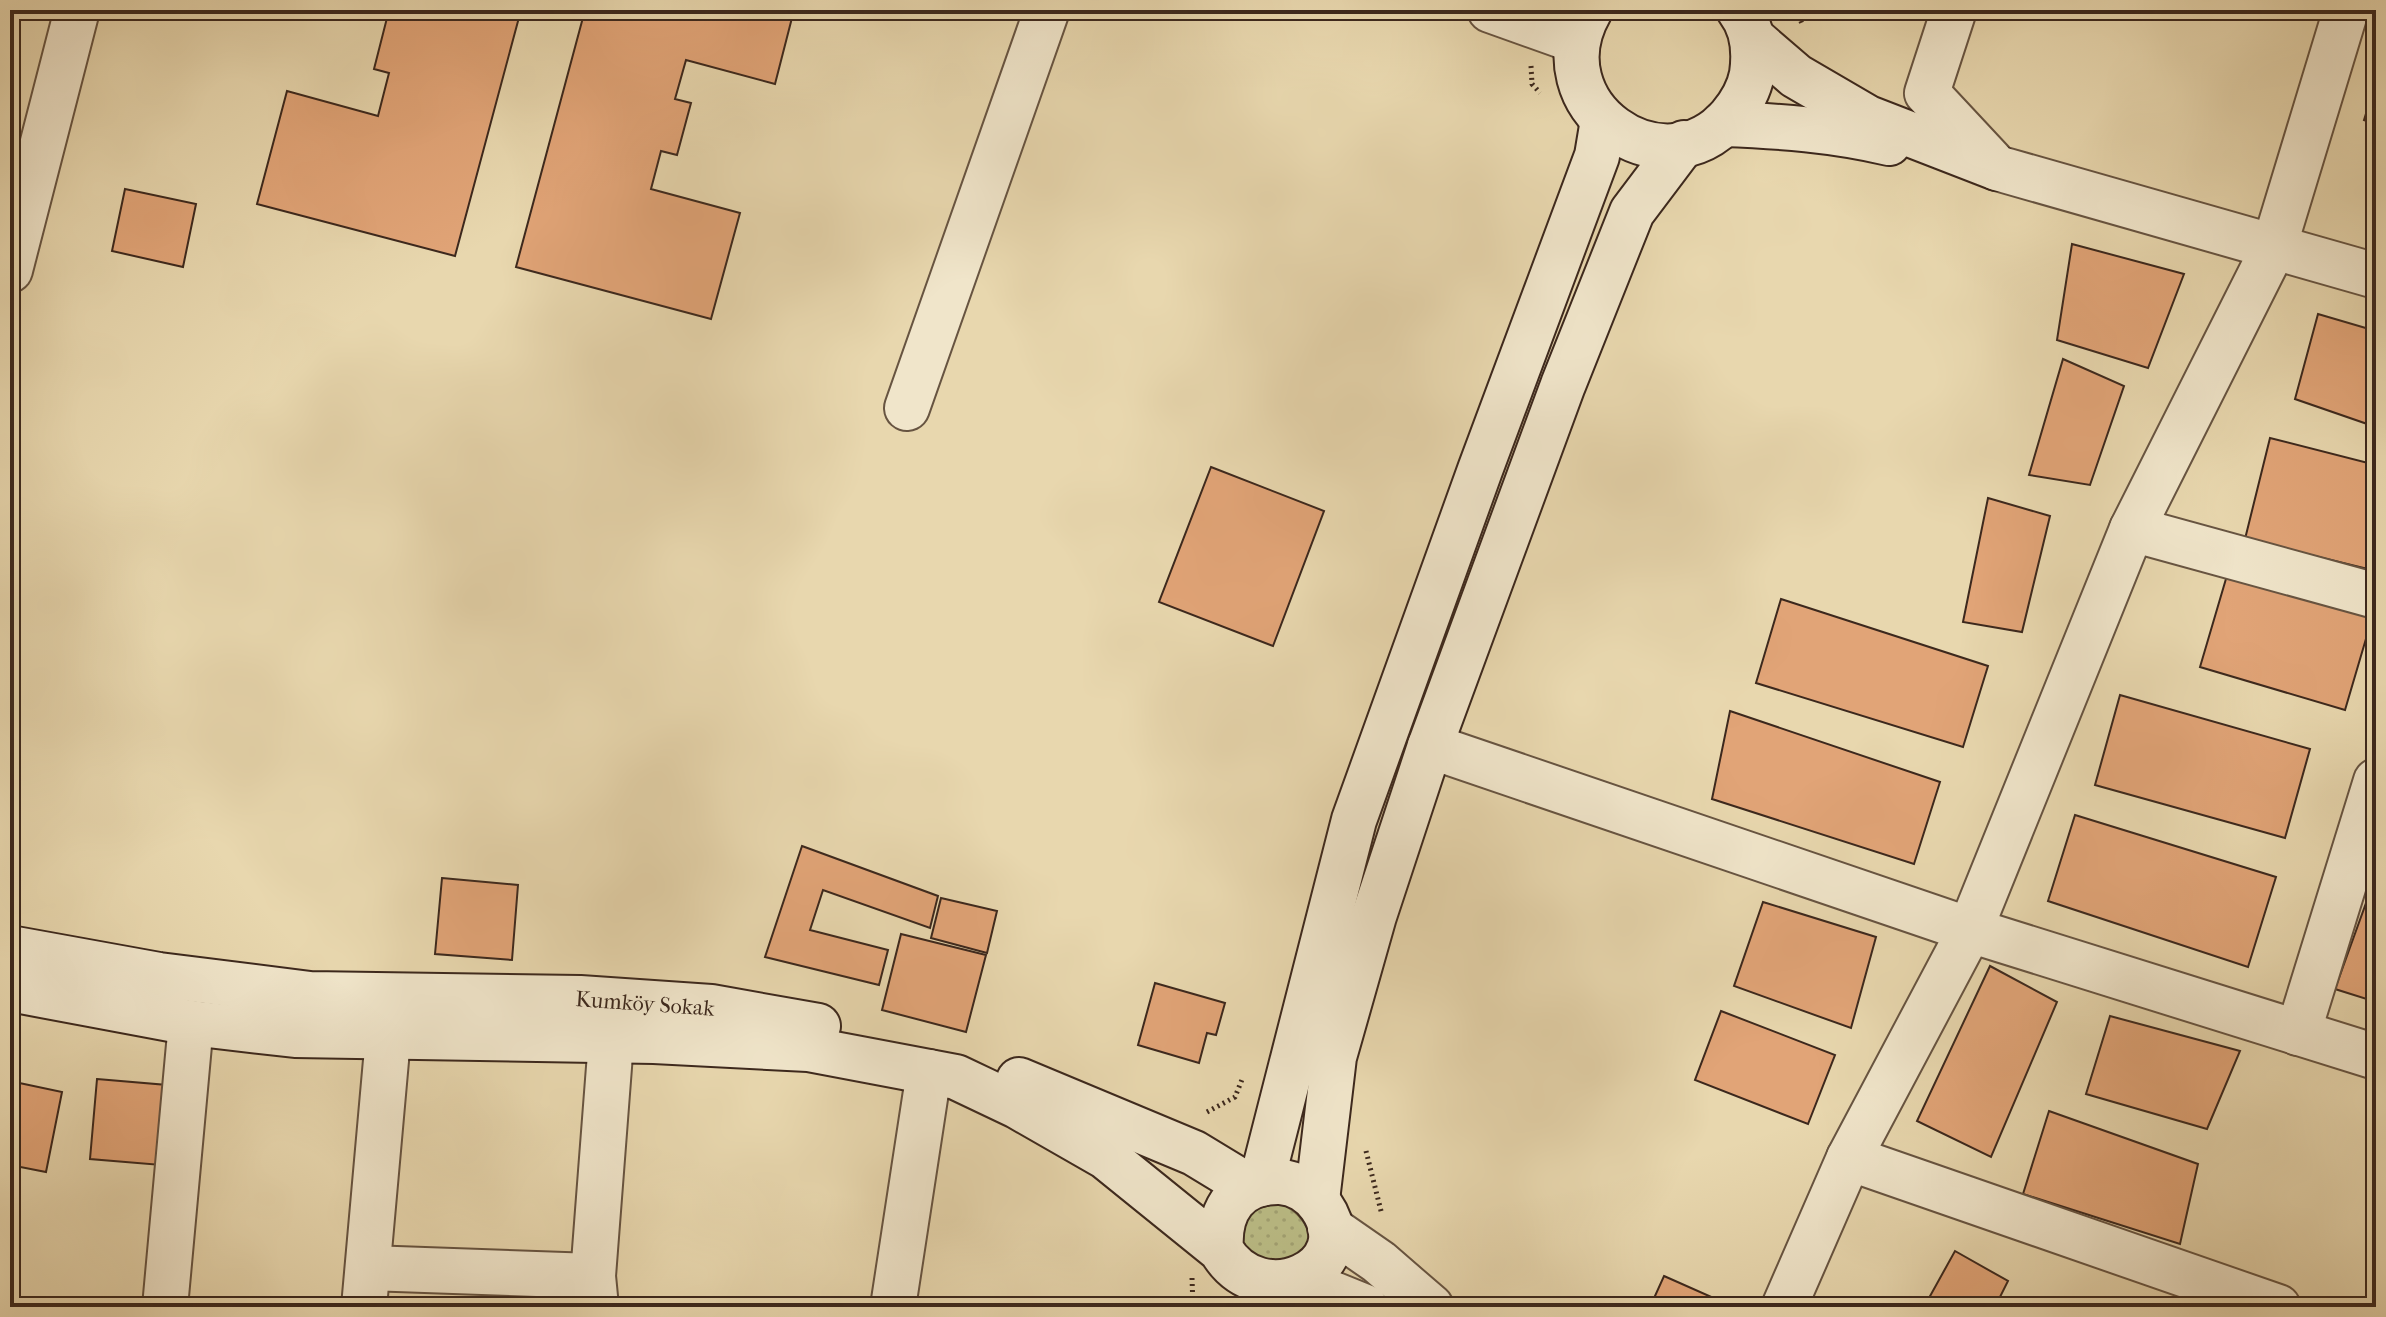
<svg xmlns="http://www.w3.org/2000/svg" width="2386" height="1317" viewBox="0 0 2386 1317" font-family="'IM FELL French Canon',serif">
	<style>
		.grass { fill: url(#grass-dots); stroke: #7c7252; stroke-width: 2 }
		.building { fill: #e1a477; stroke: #3c281d; stroke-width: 2 }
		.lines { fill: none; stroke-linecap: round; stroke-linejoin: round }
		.minor-casing { stroke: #675441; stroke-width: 48 }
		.secondary-casing { stroke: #3c281d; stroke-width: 48 }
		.path { stroke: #3c281d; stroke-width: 5; stroke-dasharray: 2 4; stroke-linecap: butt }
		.minor { stroke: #f0e5ca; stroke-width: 44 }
		.secondary { stroke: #f0e5ca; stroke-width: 44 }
		.labels { text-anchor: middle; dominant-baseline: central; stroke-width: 6; stroke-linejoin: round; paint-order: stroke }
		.street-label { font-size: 22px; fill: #3c281d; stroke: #f0e5ca }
	</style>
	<defs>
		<pattern id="grass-dots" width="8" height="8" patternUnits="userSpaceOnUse" patternTransform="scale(2)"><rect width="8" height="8" fill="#bbbd86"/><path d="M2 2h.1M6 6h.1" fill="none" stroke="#a2a273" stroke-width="1.8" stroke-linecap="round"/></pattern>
	</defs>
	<rect width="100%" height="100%" fill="#e8d7ae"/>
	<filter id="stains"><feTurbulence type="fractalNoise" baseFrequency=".0025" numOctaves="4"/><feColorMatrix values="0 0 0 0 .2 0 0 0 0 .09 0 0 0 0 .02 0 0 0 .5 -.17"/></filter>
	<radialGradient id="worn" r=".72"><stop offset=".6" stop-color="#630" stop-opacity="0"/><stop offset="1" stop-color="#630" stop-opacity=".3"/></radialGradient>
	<path class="grass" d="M1280,1203C1299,1210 1323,1239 1300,1257C1292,1263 1280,1267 1271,1271L1240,1243C1244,1212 1249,1207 1280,1203Z"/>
	<g class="building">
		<path d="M389,10L406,12V10H521L455,256L257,204L287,91L378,116L389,73L374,69Z"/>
		<path d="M585,10H794L775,84L686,60L675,99L691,103L677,155L661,151L651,189L740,213L711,319L516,267Z"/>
		<path d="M2376,81V124L2364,120Z"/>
		<path d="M125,189L196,204L183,267L112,251Z"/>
		<path d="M2072,244L2184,274L2148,368L2057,340Z"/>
		<path d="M2318,314L2376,331V427L2295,399Z"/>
		<path d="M2063,359L2124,386L2090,485L2029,475Z"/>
		<path d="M2270,438L2376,465V571L2245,539Z"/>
		<path d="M1211,467L1324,511L1273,646L1159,602Z"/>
		<path d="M1988,498L2050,516L2022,632L1963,622Z"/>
		<path d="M2228,572L2373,615L2345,710L2200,667Z"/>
		<path d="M1781,599L1988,666L1963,747L1756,683Z"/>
		<path d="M2120,695L2310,749L2285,838L2095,785Z"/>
		<path d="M1730,711L1940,782L1914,864L1712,799Z"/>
		<path d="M2075,815L2276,877L2248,967L2048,901Z"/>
		<path d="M802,846L938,896L930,928L823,890L810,930L888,950L879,985L765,957Z"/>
		<path d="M442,878L518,885L512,960L435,954Z"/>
		<path d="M2374,881L2376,882V1002L2335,989Z"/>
		<path d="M941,898L997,911L987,953L931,938Z"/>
		<path d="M1763,902L1876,937L1851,1028L1734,986Z"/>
		<path d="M901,934L986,955L966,1032L882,1010Z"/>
		<path d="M1990,966L2057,1002L1991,1157L1917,1121Z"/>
		<path d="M1155,983L1225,1003L1216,1035L1207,1033L1199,1063L1138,1045Z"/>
		<path d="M1721,1011L1835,1055L1808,1124L1695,1080Z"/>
		<path d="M2110,1016L2240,1051L2207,1129L2086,1094Z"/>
		<path d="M97,1079L167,1085L161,1165L90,1159Z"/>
		<path d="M10,1081L62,1092L46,1172L10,1165Z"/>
		<path d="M2049,1111L2198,1164L2180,1244L2023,1194Z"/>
		<path d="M1955,1251L2008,1281L1995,1307H1924Z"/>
		<path d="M1664,1276L1716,1299L1713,1307H1650Z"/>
		<path d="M2062,1302L2084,1307H2060Z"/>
	</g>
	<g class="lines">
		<g class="minor-casing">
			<g id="minor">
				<path d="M1490,10L1577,41"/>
				<path d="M1954,10L1927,93L1997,168L2376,276"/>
				<path d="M10,270L77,10"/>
				<path d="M907,408L1047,10"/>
				<path d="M2132,529L2376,596"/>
				<path d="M1430,746L1970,930L2376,1057"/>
				<path d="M2298,1033L2376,781"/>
				<path d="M1849,1158L2278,1307"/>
				<path d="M1330,1228L1379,1262L1431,1307"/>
				<path d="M368,1268L593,1276"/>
				<path d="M1306,1283L1365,1307"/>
				<path d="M165,1307L191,1023"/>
				<path d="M364,1307L388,1038"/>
				<path d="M596,1307L593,1276L611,1041"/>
				<path d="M893,1307L929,1072"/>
				<path d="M1784,1307L1849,1158L1970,930L2132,529L2274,247L2346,10"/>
			</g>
		</g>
		<g class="secondary-casing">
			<g id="secondary">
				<path d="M1590,10C1535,106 1663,194 1730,117C1741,104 1749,90 1752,74C1755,52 1753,28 1739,10"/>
				<path d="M1752,38L1796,76L1868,118L1997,168"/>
				<path d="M1723,124C1779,126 1834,130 1889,143"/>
				<path d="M10,948L159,975L310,994L580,998L711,1007L818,1026"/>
				<path d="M10,989L191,1023L295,1035L654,1041L808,1049L956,1077L1017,1106L1106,1157L1221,1250C1261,1317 1364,1268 1321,1206C1312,1193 1297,1183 1280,1182C1237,1181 1218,1210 1221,1250"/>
				<path d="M1019,1080L1194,1153L1250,1187"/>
				<path d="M1261,1184L1354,820L1480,470L1597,156L1603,120"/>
				<path d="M1317,1200L1334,1057L1374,916L1430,746L1563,385L1632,212L1684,143"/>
			</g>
		</g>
		<g class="path">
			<path d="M1796,10L1803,26"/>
			<path d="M1531,66L1532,84L1540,93"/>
			<path d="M1207,1112L1235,1097L1243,1077"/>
			<path d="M1366,1151L1382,1215"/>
			<path d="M1192,1278L1193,1307"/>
		</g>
		<use href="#minor" class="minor"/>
		<use href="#secondary" class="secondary"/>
	</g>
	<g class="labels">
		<g class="street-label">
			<text transform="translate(645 1004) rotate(4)">Kumköy Sokak</text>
		</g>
	</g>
	<rect width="2386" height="1317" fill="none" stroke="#e8d7ae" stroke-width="40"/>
	<rect x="12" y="12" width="2362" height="1293" fill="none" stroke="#3c281d" stroke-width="4"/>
	<rect x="20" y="20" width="2346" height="1277" fill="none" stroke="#3c281d" stroke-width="2"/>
	<rect width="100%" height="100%" filter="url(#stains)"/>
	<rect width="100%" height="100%" fill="url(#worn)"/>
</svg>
